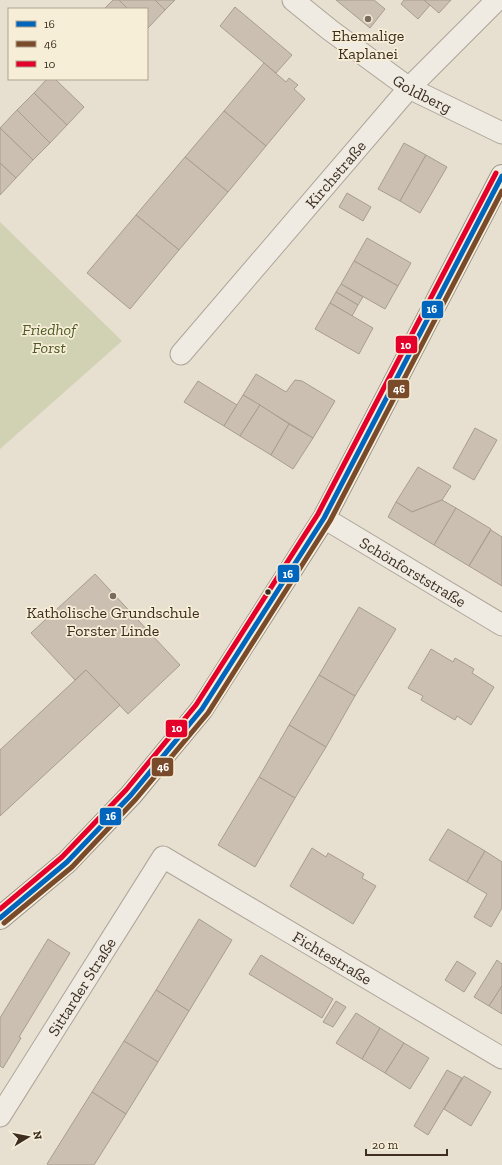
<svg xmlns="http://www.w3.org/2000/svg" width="502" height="1165" viewBox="0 0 502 1165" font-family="'Zilla Slab',serif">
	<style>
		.cemetery { fill: #d1d1b3 }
		.building { fill: #cbbfb2; stroke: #a89c90 }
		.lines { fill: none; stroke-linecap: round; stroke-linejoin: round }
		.minor-casing { stroke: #ada599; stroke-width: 23 }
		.secondary-casing { stroke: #9c958a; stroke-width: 24 }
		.minor { stroke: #efebe3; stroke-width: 21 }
		.secondary { stroke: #efebe3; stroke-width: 22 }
		.bus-1-casing { stroke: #f7eed8; stroke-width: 8 }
		.bus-2-casing { stroke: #f7eed8; stroke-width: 8 }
		.bus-3-casing { stroke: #f7eed8; stroke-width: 8 }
		.bus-1 { stroke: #0065bd; stroke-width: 5 }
		.bus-2 { stroke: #7a4b2a; stroke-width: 5 }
		.bus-3 { stroke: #e4002b; stroke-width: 5 }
		.poi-dot { fill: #786c5e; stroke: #f7eed8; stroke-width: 1.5 }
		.bus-dot { fill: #3d2e20; stroke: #f7eed8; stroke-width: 1.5 }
		.labels { text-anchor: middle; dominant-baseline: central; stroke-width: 3.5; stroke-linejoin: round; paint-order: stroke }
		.poi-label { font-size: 16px; fill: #3d2e20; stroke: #f7eed8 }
		.street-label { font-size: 16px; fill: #3d2e20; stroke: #f7eed8 }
		.park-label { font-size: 16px; font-style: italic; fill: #4d5a26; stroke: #f7eed8 }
		.line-badge { stroke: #f7eed8; stroke-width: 1.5 }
		.badge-label { font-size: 11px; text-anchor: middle; font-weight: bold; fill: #fff }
	</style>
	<rect width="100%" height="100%" fill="#e7e0d1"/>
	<path class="cemetery" d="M0,222L122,341L0,449Z"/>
	<g class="building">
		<path d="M113,0H119L128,9H104Z"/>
		<path d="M119,0H155L165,10L148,28L147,27V9H128Z"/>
		<path d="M155,0H175L165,10Z"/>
		<path d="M336,0H374L385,9L370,28Z"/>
		<path d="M404,0H424L430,5L418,19L401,4Z"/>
		<path d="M424,0H451L439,13Z"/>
		<path d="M235,7L292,55L276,73L220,26Z"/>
		<path d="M264,63L286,82L289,78L298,85L294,89L305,99L266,146L224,111Z"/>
		<path d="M47,79H55L84,107L67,125L34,93Z"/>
		<path d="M34,93L67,125L50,143L17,110Z"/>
		<path d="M17,110L50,143L33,160L0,128Z"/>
		<path d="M224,111L266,146L228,192L185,157Z"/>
		<path d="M0,128L33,160L16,178L0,163Z"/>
		<path d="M404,143L426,155L400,201L378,189Z"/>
		<path d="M426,155L447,167L420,213L400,201Z"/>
		<path d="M185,157L228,192L179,250L136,215Z"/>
		<path d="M0,163L16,178L0,195Z"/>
		<path d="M347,193L371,207L363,221L339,207Z"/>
		<path d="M136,215L179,250L130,309L87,273Z"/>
		<path d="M367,238L411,263L398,286L354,261Z"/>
		<path d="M354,261L398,286L385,309L341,284Z"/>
		<path d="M341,284L363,297L358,305L336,292Z"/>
		<path d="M336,292L358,305L352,316L330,303Z"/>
		<path d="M330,303L373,328L359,354L315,329Z"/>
		<path d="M256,374L286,392L295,380L302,381L335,401L313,438L243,395Z"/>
		<path d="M198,381L237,405L224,426L184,402Z"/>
		<path d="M243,395L260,405L240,436L224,426Z"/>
		<path d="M260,405L289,424L271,455L240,436Z"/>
		<path d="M289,424L313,438L293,469L271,455Z"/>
		<path d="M475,428L497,440L474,480L453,468Z"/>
		<path d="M418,467L451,486L442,500L412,512L396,502Z"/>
		<path d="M442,500L456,508L434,545L388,517L396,502L412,512Z"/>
		<path d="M456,508L491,529L469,566L434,545Z"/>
		<path d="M491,530L502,537V586L469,566Z"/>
		<path d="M95,574L180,665L128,714L86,670L75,680L31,633Z"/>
		<path d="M359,607L396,629L355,696L319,675Z"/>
		<path d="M431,649L453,662L455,658L474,669L472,673L494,687L471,725L457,716L455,720L421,700L423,696L408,688Z"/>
		<path d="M86,670L120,705L0,816V750Z"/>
		<path d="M319,675L355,696L326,747L289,725Z"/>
		<path d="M289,725L326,747L295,798L259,777Z"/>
		<path d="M259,777L295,798L255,867L218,845Z"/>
		<path d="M448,829L485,851L467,882L429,860Z"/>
		<path d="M312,848L326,857L328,853L364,874L362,878L376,886L353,924L290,886Z"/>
		<path d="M485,851L502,862V908L491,927L474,917L487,894L467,882Z"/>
		<path d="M199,919L232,940L189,1011L156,990Z"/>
		<path d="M48,939L70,953L19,1037L21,1038L3,1068L0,1066V1018Z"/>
		<path d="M261,955L333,999L322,1018L249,974Z"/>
		<path d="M497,960L502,964V986L489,1006L474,997Z"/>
		<path d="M457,961L476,973L464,992L445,980Z"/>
		<path d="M502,986V1014L489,1006Z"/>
		<path d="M156,990L189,1011L158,1062L124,1041Z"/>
		<path d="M336,1001L346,1007L333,1027L323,1022Z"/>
		<path d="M356,1013L380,1028L362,1059L336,1043Z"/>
		<path d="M380,1028L404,1043L385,1073L362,1059Z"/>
		<path d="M124,1041L158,1062L126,1114L92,1092Z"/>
		<path d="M404,1043L429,1058L410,1089L385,1073Z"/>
		<path d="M447,1070L462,1078L428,1135L414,1126Z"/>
		<path d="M464,1076L491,1092L471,1126L444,1109Z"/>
		<path d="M92,1092L126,1114L94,1165H49L47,1164Z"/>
	</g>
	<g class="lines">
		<g class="minor-casing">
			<g id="minor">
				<path id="s1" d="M293,0L330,30L409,88L502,133"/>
				<path id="s2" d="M181,354L409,88L497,0"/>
				<path id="s3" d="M324,518L502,625"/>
				<path id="s4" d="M0,1116L163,857L502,1058"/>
			</g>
		</g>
		<g class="secondary-casing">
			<path id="secondary" d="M0,918L67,862L131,795L202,709L324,518L502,176"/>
		</g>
		<use href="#minor" class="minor"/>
		<use href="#secondary" class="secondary"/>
		<g class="bus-1-casing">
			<path id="bus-1" d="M0,918L67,862L131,795L202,709L324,518L502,176"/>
		</g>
		<g class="bus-2-casing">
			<path id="bus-2" d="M4,923L72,867L136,799L208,713L330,521L502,191"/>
		</g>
		<g class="bus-3-casing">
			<path id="bus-3" d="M0,909L62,857L126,790L196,705L318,514L496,173"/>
		</g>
		<use href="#bus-1" class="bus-1"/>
		<use href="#bus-2" class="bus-2"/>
		<use href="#bus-3" class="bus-3"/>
	</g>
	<g class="poi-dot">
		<circle cx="368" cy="19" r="4"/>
		<circle cx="113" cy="596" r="4"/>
	</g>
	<circle class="bus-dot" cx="268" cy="592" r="3.5"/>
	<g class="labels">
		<g class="poi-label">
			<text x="368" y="35">Ehemalige<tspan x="368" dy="18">Kaplanei</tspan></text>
			<text x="113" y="612">Katholische Grundschule<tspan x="113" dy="18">Forster Linde</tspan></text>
		</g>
		<g class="street-label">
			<text stroke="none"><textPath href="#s1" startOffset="160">Goldberg</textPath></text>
			<text stroke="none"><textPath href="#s2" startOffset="237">Kirchstraße</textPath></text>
			<text stroke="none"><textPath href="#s3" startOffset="104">Schönforststraße</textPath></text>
			<text stroke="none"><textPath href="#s4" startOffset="503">Fichtestraße</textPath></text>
			<text stroke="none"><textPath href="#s4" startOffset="153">Sittarder Straße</textPath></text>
		</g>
		<g class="park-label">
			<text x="49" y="329">Friedhof<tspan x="49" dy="18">Forst</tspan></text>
		</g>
	</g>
	<g class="line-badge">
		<rect x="421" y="300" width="23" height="19" rx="4" fill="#0065bd"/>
		<rect x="395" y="335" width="23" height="19" rx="4" fill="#e4002b"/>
		<rect x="387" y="379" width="23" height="20" rx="4" fill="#7a4b2a"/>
		<rect x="277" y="564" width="23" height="19" rx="4" fill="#0065bd"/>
		<rect x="165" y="719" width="23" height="19" rx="4" fill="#e4002b"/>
		<rect x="151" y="757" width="23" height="20" rx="4" fill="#7a4b2a"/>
		<rect x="99" y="807" width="23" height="19" rx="4" fill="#0065bd"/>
	</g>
	<g class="badge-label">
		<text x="432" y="313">16</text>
		<text x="406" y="349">10</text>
		<text x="399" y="393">46</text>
		<text x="288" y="578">16</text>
		<text x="177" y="732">10</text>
		<text x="163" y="771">46</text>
		<text x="111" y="820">16</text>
	</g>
	<rect x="8" y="8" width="140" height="72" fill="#f7eed8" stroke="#ada18e"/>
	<rect x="16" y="21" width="20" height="6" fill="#0065bd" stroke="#ada18e"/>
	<text x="44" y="28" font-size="12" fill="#3d2e20">16</text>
	<rect x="16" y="41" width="20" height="6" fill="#7a4b2a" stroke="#ada18e"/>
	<text x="44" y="48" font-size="12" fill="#3d2e20">46</text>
	<rect x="16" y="61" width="20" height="6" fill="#e4002b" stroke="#ada18e"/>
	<text x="44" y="68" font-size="12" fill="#3d2e20">10</text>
	<g transform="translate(28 1137) rotate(80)" stroke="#f7eed8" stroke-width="3" paint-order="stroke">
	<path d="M0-3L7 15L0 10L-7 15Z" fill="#3d2e20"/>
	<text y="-6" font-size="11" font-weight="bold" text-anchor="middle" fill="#3d2e20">N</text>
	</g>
	<path d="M366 1149v6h81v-6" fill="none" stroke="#3d2e20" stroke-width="2"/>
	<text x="372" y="1149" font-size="12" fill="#3d2e20" stroke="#f7eed8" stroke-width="3" paint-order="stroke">20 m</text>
</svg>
